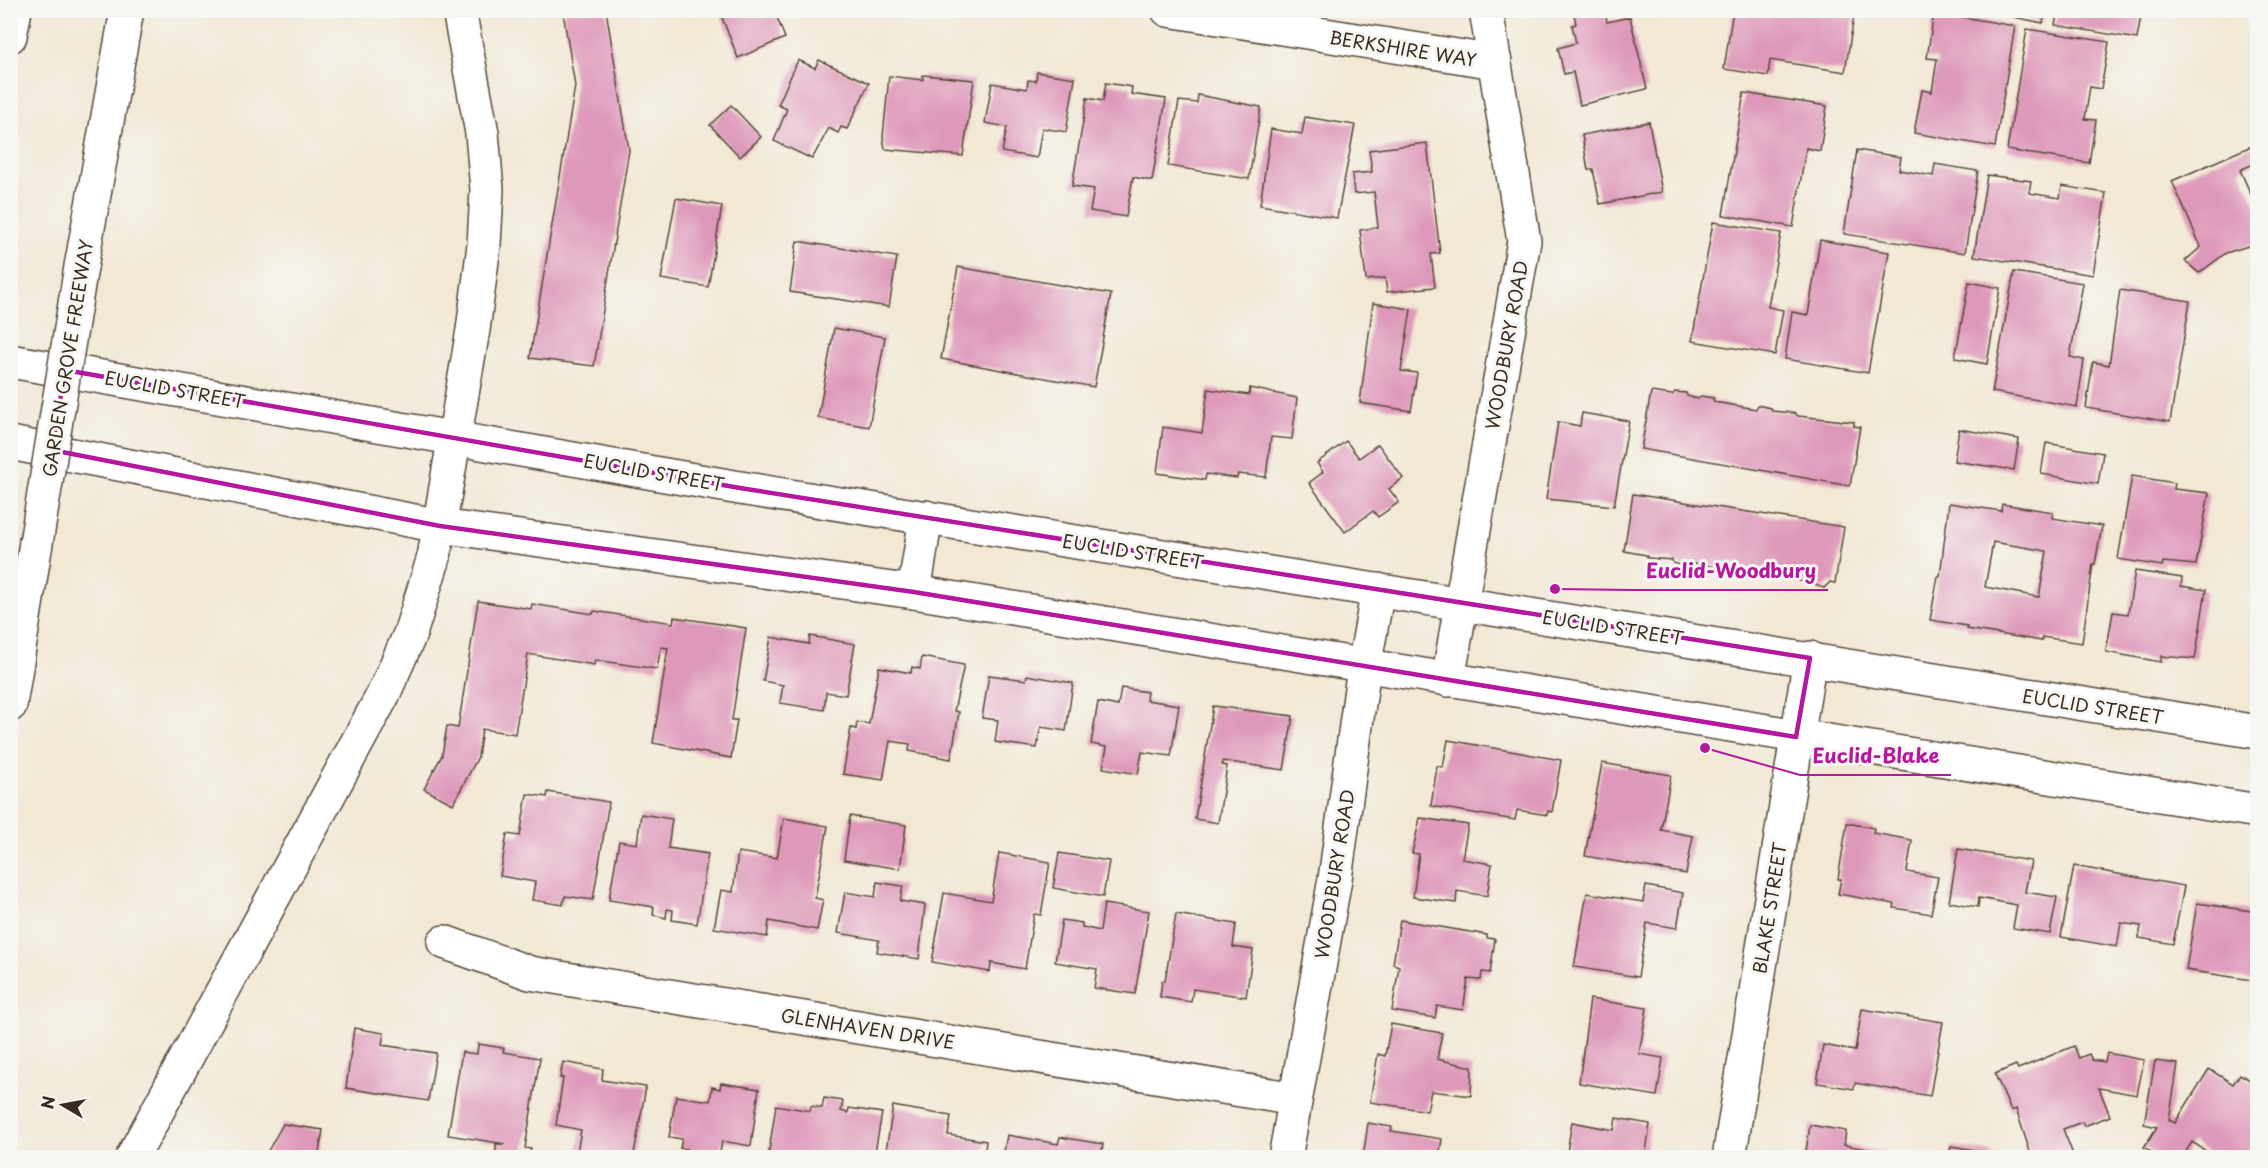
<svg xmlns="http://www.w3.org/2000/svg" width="2268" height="1168" viewBox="0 0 2268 1168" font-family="'Playpen Sans',sans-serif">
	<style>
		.building { fill: #de98b9; fill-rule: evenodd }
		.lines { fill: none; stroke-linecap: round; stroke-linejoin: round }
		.street-casing { stroke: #564639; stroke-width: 36 }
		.secondary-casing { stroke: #564639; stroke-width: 36 }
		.primary-casing { stroke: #564639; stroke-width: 36 }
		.highway-casing { stroke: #564639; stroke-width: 36 }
		.street { stroke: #fff; stroke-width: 33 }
		.secondary { stroke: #fff; stroke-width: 33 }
		.primary { stroke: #fff; stroke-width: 33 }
		.highway { stroke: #fff; stroke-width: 33 }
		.highway-bridge-casing { stroke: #564639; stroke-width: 36; stroke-linecap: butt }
		.highway-bridge { stroke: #fff; stroke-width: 33 }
		.marked { fill: none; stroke: #b5179e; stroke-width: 4.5; stroke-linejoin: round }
		.labels { text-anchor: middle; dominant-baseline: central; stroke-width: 6; stroke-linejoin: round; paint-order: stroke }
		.street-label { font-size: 18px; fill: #3b2a1e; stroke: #f6f6f2 }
		.leader { fill: none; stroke: #b5179e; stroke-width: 2 }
		.callout-dot { fill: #b5179e; stroke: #f6f6f2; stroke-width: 2 }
		.callout-label { font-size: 20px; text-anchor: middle; font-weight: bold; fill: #b5179e; stroke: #f6f6f2; stroke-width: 6; stroke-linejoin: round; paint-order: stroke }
	</style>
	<rect width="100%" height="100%" fill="#f6f6f2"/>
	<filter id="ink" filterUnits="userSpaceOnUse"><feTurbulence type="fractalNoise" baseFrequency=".0167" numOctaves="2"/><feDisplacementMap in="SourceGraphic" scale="12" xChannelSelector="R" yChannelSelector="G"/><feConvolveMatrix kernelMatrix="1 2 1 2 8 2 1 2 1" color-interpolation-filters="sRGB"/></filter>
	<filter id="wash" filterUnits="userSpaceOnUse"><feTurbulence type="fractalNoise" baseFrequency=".008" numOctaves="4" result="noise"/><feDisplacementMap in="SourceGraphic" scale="24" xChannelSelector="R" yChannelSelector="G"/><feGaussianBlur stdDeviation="1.35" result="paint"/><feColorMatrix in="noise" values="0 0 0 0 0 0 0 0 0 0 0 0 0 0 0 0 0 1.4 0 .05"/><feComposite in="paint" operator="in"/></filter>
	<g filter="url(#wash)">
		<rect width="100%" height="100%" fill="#f2e8d4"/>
		<g id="blocks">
			<g class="building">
				<path d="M573,10H606L629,150L594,366L530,358L575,86L563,12Z"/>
				<path d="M719,10H774L785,38L738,58Z"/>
				<path d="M1573,10H1605L1607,22L1630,17L1647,89L1580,105L1573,72L1564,74L1558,48L1576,43L1572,25L1576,24Z"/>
				<path d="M1733,10H1855L1845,72L1770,60L1768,76L1724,69Z"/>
				<path d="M1977,10H2045L2043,23Z"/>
				<path d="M2058,10H2142L2137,39L2055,25Z"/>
				<path d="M1934,12L2015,26L1995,147L1914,133L1922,90L1932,92L1937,59L1927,58Z"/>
				<path d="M2027,29L2109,42L2101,89L2090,87L2085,119L2096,120L2089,163L2007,150Z"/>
				<path d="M798,60L815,68L819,60L869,83L847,129L841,127L838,133L829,128L812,159L774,141L787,109L778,105Z"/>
				<path d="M1037,72L1075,78L1066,132L1042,128L1037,158L1002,152L1007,127L985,123L992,83L1027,89L1028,80L1036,81Z"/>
				<path d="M923,75L974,80L963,156L885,149L883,137L889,76L923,80Z"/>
				<path d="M1106,83L1132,87L1131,94L1166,99L1152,181L1133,177L1126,217L1090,211L1094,189L1072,186L1087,98L1103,101Z"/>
				<path d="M1744,93L1827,106L1820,151L1806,148L1793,227L1723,215Z"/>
				<path d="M1198,95L1261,107L1249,179L1168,166L1179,101L1197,103Z"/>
				<path d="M731,105L761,137L740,157L710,125Z"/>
				<path d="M1305,117L1355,125L1337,218L1260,205L1271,129L1302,134Z"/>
				<path d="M1649,122L1662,192L1600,204L1593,169L1588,170L1582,135Z"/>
				<path d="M1427,143L1440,253L1431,254L1435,287L1387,292L1385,278L1366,280L1360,230L1378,227L1374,192L1354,194L1352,174L1372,172L1369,150Z"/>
				<path d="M2249,147L2258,148V165L2253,164L2240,170L2258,210V243L2226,253L2199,273L2185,261L2201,247L2172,181Z"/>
				<path d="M1857,150L1901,157L1899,170L1933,176L1935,164L1978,171L1965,253L1844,234Z"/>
				<path d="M1987,175L2031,181L2029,193L2060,198L2062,186L2106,193L2093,275L1974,256Z"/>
				<path d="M676,198L722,206L708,287L661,279Z"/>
				<path d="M1713,222L1781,233L1768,307L1783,310L1775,355L1692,341Z"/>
				<path d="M1820,240L1889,252L1868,373L1785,359L1792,312L1808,315Z"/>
				<path d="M797,241L897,257L889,307L790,292Z"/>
				<path d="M958,267L1111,294L1094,387L941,359Z"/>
				<path d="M2014,272L2083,283L2070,357L2084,360L2077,407L1992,392Z"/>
				<path d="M1969,282L2000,288L1987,364L1955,358Z"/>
				<path d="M2120,290L2190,301L2170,422L2086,408L2093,362L2109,365Z"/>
				<path d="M1373,303L1411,309L1401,371L1417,373L1411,411L1360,403Z"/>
				<path d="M834,328L885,337L869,427L818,418Z"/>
				<path d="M1250,388L1297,398L1292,439L1271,437L1266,477L1238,474L1237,478L1206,474L1205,480L1157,473L1163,427L1202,433L1208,389L1249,395Z"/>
				<path d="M1651,392L1672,395L1675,392L1686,393L1687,396L1698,399L1701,396L1713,398L1714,402L1756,409L1758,405L1771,408L1772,411L1795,413L1798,416L1854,422V426L1860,427L1850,486L1641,449Z"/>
				<path d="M1582,413L1629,421L1614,506L1546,499L1558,422L1580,426Z"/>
				<path d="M1959,429L2019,439L2014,470L1954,461Z"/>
				<path d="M1346,441L1359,458L1378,444L1403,478L1389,489L1399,502L1378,517L1373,511L1345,532L1309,483L1323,472L1317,463Z"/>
				<path d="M2046,443L2103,453L2098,484L2041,474Z"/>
				<path d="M2132,476L2175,483L2174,489L2209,493L2196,565L2163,562L2162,566L2118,559Z"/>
				<path d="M1633,494L1844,527L1835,583L1830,582L1824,588L1812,583L1770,576L1769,579L1746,572L1744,574L1730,573L1729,569L1687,563L1684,566L1673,563L1672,560L1648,558L1646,555L1624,551Z"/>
				<path d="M1949,503L2001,511L2002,504L2053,512L2052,518L2102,526L2095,564H2093L2082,643L2042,637V641L1967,629V626L1930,620L1938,576H1940ZM1993,542L2047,551L2039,597L1985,587Z"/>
				<path d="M2135,571L2182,578L2181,586L2206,590L2195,659L2161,656V662L2106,652L2113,612L2128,614Z"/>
				<path d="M478,601L531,609L532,604L593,614L594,611L673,623L674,617L746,628L732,720H737L731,758L653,743L668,648L661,647L657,669L595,660L594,665L528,654L515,734L482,729L478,757L453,804L424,789L442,755L447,726L458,728Z"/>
				<path d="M810,636L855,644L846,695L826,692L824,710L780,703L783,685L763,681L771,637L809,644Z"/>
				<path d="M922,657L964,665L954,711L959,712L951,759L909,751L910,744L890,741L883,780L843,774L851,728L856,729L857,722L869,724L879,667L911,673L912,667L920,669Z"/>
				<path d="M989,675L1026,680L1027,675L1073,683L1066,731L1041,727L1037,748L995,742L998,720L982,718Z"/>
				<path d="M1121,688L1147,692L1146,700L1179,705L1171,756L1142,752L1138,774L1103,768L1107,747L1091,744L1098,702L1118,706Z"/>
				<path d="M1213,706L1293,716L1284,770L1223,761L1222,765L1227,766L1218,823L1195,819Z"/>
				<path d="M1448,740L1561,760L1552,812L1548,811L1547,815L1517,810L1515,820L1431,806L1437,766L1443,767Z"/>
				<path d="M1602,763L1671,775L1661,830L1693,836L1686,874L1585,856Z"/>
				<path d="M548,792L609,802L593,900L565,896L563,905L532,900L535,882L500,876L507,834L520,836L527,794L547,797Z"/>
				<path d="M641,814L672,819L668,848L708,854L697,924L672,920L673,910L667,909L666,918L653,915L654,907L609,900L619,841L637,844Z"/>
				<path d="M850,816L906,825L900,869L844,860Z"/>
				<path d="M784,818L828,826L815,898L823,900L817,930L769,921L767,937L714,928L721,890L733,892L738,852L777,858Z"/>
				<path d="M1420,818L1468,825L1462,859L1492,864L1487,896L1457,891L1456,903L1413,897L1419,854L1412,853Z"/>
				<path d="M1847,823L1874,828L1873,833L1912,840L1907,872L1938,877L1931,914L1894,908L1895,904L1838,894L1841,879H1838Z"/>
				<path d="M1958,849L2031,861L2025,892L2057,897L2050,934L2013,928L2017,905L1979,898L1978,907L1949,902Z"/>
				<path d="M999,853L1050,862L1041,915L1034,914L1025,969L991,963L990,972L932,962L944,893L991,901Z"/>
				<path d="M1059,853L1109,861L1103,897L1053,888Z"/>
				<path d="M2074,866L2184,886L2173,944L2139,938L2141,926L2121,923L2117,947L2061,937Z"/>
				<path d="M877,882L903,886L900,901L925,905L919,959L877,952L879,940L838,933L845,892L875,897Z"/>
				<path d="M1646,886L1683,893L1677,928L1647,923L1638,977L1574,967L1587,893L1643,902Z"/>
				<path d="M2197,903L2258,912V981L2186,970Z"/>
				<path d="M1104,904L1149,911L1135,994L1094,988L1097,969L1055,962L1062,920L1082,923V927L1100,931Z"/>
				<path d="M1176,914L1236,924L1233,947L1253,950L1246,997L1193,989L1191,1002L1160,997L1162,981H1165Z"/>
				<path d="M1400,920L1487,935V938L1495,939L1490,973L1482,972L1481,980L1468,979L1463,1010L1437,1006L1435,1018L1392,1011L1399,966L1393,964Z"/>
				<path d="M1590,999L1647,1008L1639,1054L1663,1058L1657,1096L1579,1083Z"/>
				<path d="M1862,1009L1943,1022L1930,1096L1855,1083L1854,1089L1817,1083L1823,1045L1855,1051Z"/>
				<path d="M1391,1024L1442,1033L1437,1059L1472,1067L1471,1096L1431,1091L1427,1111L1370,1102L1378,1054L1385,1056Z"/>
				<path d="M354,1028L384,1033L382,1045L436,1053L428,1101L346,1088Z"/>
				<path d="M478,1044L504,1048L503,1052L540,1058L525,1148L531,1149L529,1158H496V1144H505L448,1135L462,1052L477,1054Z"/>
				<path d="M2074,1046L2079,1058L2089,1054L2092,1060L2105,1062L2107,1053L2144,1060L2137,1095L2099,1088L2110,1116L2084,1126L2082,1122L2063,1129L2074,1157L2032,1158L2016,1109L2011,1111L1995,1074L2016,1065L2018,1069Z"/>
				<path d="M2155,1061L2178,1064L2169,1120L2175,1123L2209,1069L2233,1084L2240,1074L2258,1085V1158L2251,1155L2250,1158H2217L2192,1142L2182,1158H2160L2144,1147L2157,1127L2144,1124Z"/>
				<path d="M563,1062L603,1069L602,1080L646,1087L634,1154L630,1158H576L581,1130L556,1125L563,1078H560Z"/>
				<path d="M721,1083L759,1089L751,1146L722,1141L719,1158H685L687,1149L680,1148L682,1139L669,1137L676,1096L710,1101L712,1087L720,1089Z"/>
				<path d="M824,1098L843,1101L841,1111L848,1113L849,1108L882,1113L874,1158H768L776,1105L810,1111L811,1106L822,1108Z"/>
				<path d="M893,1106L951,1116L948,1135L986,1141L984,1158H885Z"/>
				<path d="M1616,1118L1650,1124L1645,1158L1615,1155V1158H1566L1572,1122L1614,1130Z"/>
				<path d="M1368,1123L1392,1127L1391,1131L1442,1139L1439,1158H1363Z"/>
				<path d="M283,1124L323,1130L318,1158H264Z"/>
				<path d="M1810,1125L1846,1131L1844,1145L1885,1152L1884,1158H1805Z"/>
				<path d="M1007,1135L1058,1144L1060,1137L1103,1144L1101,1158H1003Z"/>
				<path d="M1951,1146L1992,1153V1158H1949Z"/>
				<path d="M1159,1153L1180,1156V1158H1159Z"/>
			</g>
		</g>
	</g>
	<g filter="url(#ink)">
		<use href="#blocks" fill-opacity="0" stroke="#564639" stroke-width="1.5"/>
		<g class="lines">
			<g class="street-casing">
				<g id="street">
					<path d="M1168,10L1495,62"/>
					<path d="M444,942L530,973L1295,1099"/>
					<path d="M1285,1158L1335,879L1364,667L1378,590"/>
					<path d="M1729,1158L1810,658"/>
				</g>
			</g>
			<g class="secondary-casing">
				<path id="secondary" d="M1448,680L1524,241L1486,10"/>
			</g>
			<g class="primary-casing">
				<g id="primary">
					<path d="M10,361L740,488L2258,732"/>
					<path d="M10,443L440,526L914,592L2258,811"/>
					<path d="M914,592L926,517"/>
				</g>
			</g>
			<g class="highway-casing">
				<g id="highway">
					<path d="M10,36L15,10"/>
					<path d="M81,267L127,10"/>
					<path d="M10,705L36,543"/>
					<path d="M132,1158L383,695L410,634L434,557L473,330L484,245L487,190L482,133L459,10"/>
				</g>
			</g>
			<use href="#street" class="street"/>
			<use href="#secondary" class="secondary"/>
			<use href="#primary" class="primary"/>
			<use href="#highway" class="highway"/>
			<g class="highway-bridge-casing">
				<path id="highway-bridge" d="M36,543L81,267"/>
			</g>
			<use href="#highway-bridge" class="highway-bridge"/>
		</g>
	</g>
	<path class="marked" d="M65,370L740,488L1810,658L1796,737L914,592L440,526L52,450Z"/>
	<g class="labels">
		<g class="street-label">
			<text transform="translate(1403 48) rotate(9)">BERKSHIRE WAY</text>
			<text transform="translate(1506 345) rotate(-80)">WOODBURY ROAD</text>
			<text transform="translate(67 358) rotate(-81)">GARDEN GROVE FREEWAY</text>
			<text transform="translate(175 389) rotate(10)">EUCLID STREET</text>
			<text transform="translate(654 472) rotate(10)">EUCLID STREET</text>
			<text transform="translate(1133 551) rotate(9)">EUCLID STREET</text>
			<text transform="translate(1613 627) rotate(9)">EUCLID STREET</text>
			<text transform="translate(2093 706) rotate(9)">EUCLID STREET</text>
			<text transform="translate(1334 874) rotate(-81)">WOODBURY ROAD</text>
			<text transform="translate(1769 908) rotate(-81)">BLAKE STREET</text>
			<text transform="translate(868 1028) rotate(9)">GLENHAVEN DRIVE</text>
		</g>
	</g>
	<path class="leader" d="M1555 589L1634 590H1828M1705 748L1800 775H1951"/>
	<g class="callout-dot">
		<circle cx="1555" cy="589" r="6"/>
		<circle cx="1705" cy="748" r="6"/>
	</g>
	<g class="callout-label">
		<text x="1731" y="578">Euclid-Woodbury</text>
		<text x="1876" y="763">Euclid-Blake</text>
	</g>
	<rect width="2268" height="1168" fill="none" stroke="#f6f6f2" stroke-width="36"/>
	<g transform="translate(63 1105) rotate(280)" stroke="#f6f6f2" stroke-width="4.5" paint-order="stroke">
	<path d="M0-4.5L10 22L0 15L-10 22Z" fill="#3b2a1e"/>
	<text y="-9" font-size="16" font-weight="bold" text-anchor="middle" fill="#3b2a1e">N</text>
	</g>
</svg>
